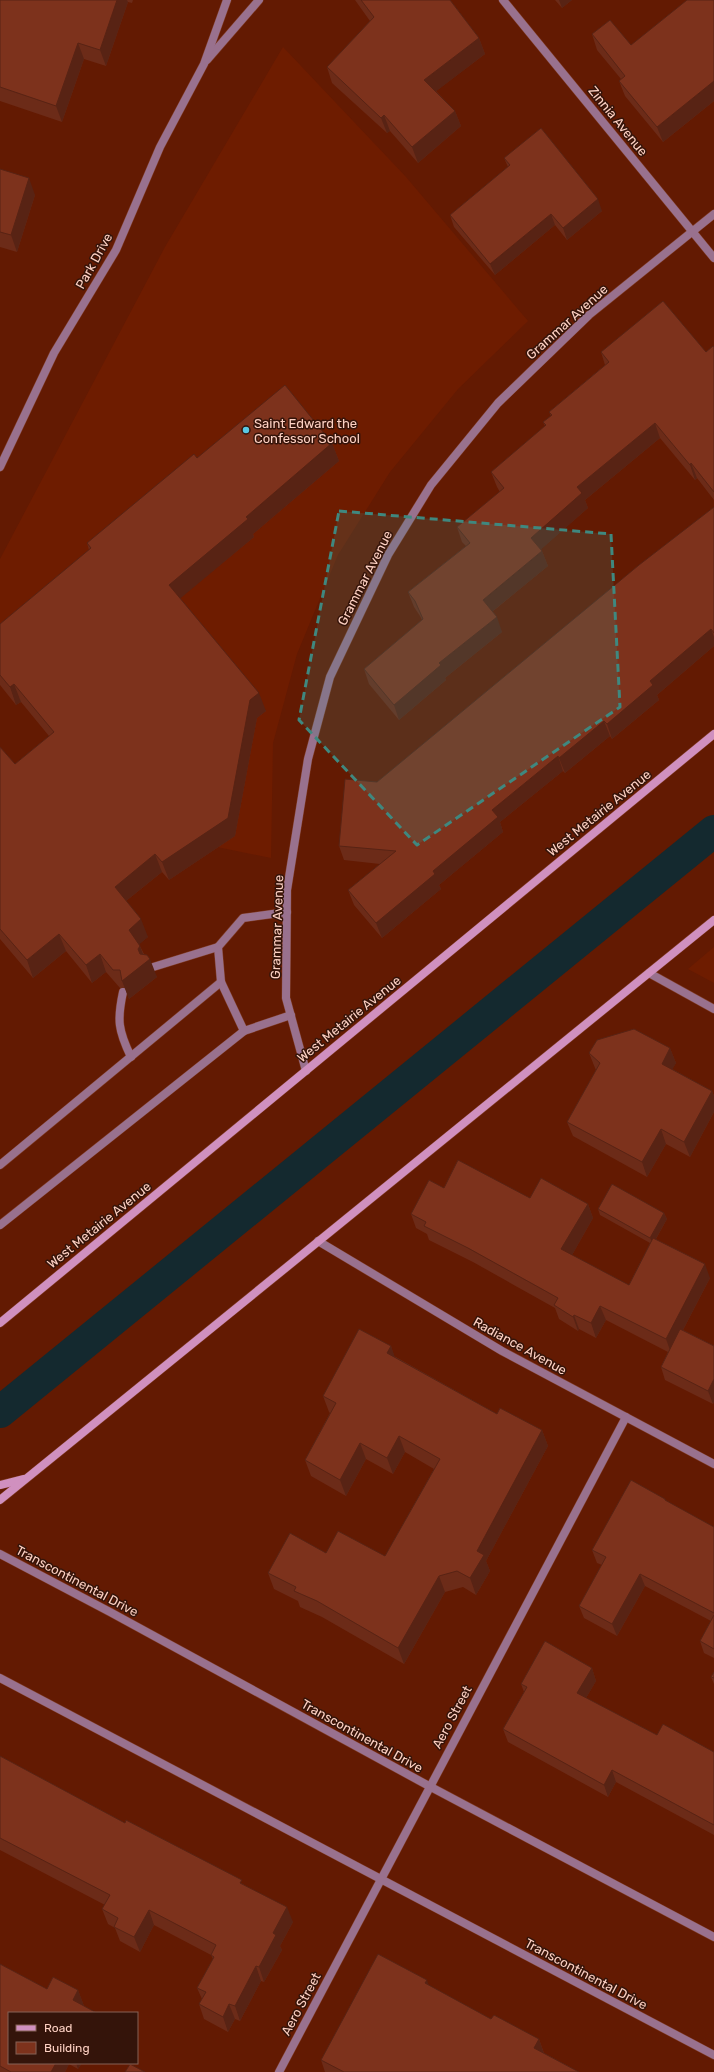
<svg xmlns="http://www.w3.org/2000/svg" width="714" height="2072" viewBox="0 0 714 2072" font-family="Rubik,sans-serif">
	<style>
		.built { fill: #6e1c00 }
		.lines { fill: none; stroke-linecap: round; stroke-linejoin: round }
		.canal { stroke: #14292f; stroke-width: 32 }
		.service-casing { stroke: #7f3b25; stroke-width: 9 }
		.minor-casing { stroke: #7f3b25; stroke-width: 9 }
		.tertiary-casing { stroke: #7f3b25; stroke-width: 9 }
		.secondary-casing { stroke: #7f3b25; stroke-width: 9 }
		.service { stroke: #99718e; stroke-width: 8 }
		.minor { stroke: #99718e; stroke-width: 8 }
		.tertiary { stroke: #99718e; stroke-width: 8 }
		.secondary { stroke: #d090bf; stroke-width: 8 }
		.wall { fill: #6c2b18 }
		.shaded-wall { fill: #582314 }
		.building { fill: #7d321c; stroke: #582314 }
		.marked { fill: #3f887f; fill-opacity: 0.2; stroke: #3f887f; stroke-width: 3; stroke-dasharray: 8 5; stroke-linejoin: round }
		.poi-dot { fill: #59c8e4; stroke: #34140a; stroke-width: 1.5 }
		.labels { text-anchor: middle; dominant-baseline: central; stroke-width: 3; stroke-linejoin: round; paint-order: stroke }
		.street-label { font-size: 13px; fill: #fed1c3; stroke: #34140a }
		.poi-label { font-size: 13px; fill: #fed1c3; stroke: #34140a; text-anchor: start }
	</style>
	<rect width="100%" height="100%" fill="#631a02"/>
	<g class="built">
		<path d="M283,47L406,177L528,321L458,389L390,472L338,555L297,654L273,743L271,858L217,847L0,637V559L165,247Z"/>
		<path d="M714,947V983L688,969Z"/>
	</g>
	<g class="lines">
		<path class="canal" d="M0,1412L714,831"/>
		<g class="service-casing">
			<g id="service">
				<path d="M287,912L243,918L218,947L221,982L244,1031L291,1015"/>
				<path d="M150,968L218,947"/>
				<path d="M123,992C117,1020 118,1030 131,1057"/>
				<path d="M0,1165L221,982"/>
				<path d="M0,1225L244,1031"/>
			</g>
		</g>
		<g class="minor-casing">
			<g id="minor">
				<path d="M503,0L714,258"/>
				<path d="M207,60L259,0"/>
				<path d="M0,467L54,353L116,250L160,147L204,64L227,0"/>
				<path d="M649,973L714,1009"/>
				<path d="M306,1071L286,998L287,890L308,759L330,677L388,555L431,485L498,403L589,315L714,214"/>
				<path d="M318,1241L502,1351L714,1464"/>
				<path d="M279,2072L626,1417"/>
			</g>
		</g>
		<g class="tertiary-casing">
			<g id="tertiary">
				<path d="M0,1554L110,1612L429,1786L714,1937"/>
				<path d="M0,1678L714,2055"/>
			</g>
		</g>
		<g class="secondary-casing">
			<g id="secondary">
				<path d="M0,1323L714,734"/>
				<path d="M0,1485L24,1479"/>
				<path d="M0,1500L714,920"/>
			</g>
		</g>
		<use href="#service" class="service"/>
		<use href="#minor" class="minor"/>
		<use href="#tertiary" class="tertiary"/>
		<use href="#secondary" class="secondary"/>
	</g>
	<g class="wall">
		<path d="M0,0H133L132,3L128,2L106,66L84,59L62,122L0,101Z"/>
		<path d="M355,0H450L479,38L485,54L436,91L455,111L461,126L418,163L390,131L387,133L332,83L327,67L370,21Z"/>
		<path d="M555,0H572L562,8Z"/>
		<path d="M714,0V101L663,142L625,96L619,81L621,79L597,50L592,34L631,45Z"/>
		<path d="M504,158L602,211L567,240L555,225L495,275L454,227L450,215L508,167Z"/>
		<path d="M0,169L35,195L17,252L0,247Z"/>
		<path d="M714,347V500L697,478L695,480L660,438L585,500L588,508L541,549L542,551L548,566L492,612L502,632L445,678L446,680L399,720L369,684L364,669L422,620L420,616L414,607L408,592L466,546L462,542L457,527L500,492L497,487L491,472L545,426L543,422L551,416L549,412L605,365L601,352H706Z"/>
		<path d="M332,443L339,461L253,534L254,537L180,598L266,711L257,718L235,836L169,880L162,872L126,901L148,937L139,944L144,954L157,977L129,999L125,988H120L106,972L92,983L66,951L33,978L0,939V747L15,764L49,736L21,702L16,705L0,685V624L89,550L87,543L197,458Z"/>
		<path d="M714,507V646L657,695L659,700L612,739L610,736L565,773L563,771L500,822L503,832L439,885L441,889L382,938L354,905L348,890L380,864L344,860L339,846L377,782Z"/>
		<path d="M670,1048L676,1063L672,1069L712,1091L714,1096V1112L690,1157L666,1144L647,1177L573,1136L567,1122L596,1070L595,1068L589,1053Z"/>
		<path d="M444,1188L530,1198L588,1204L593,1218L572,1255L629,1285L650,1243L600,1215L598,1209L664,1213L667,1219L656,1239L710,1278L683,1330L714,1346V1402L713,1404L665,1380L661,1367L668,1352L606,1320L596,1338L579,1329L578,1331L559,1319L555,1308L473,1262L429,1240L427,1234L416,1228L411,1214Z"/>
		<path d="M391,1346L394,1356L497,1414L542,1430L548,1446L486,1561L490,1571L476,1595L463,1587L445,1592L404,1664L322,1617L300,1607L298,1601L274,1589L268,1573L326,1553L385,1556L434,1469L405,1452L393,1474L366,1459L346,1496L311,1476L305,1460L330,1413L329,1412L323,1396Z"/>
		<path d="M665,1499L666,1501L714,1527V1658L704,1653L700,1641L711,1621L645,1586L617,1636L584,1618L579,1606L602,1565L597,1563L592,1550Z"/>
		<path d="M592,1668L596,1681L586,1698L657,1735L714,1752V1835L616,1782L608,1797L508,1742L503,1729L524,1692L521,1684Z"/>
		<path d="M714,1672V1684L711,1677Z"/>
		<path d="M0,1756L125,1823L243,1884L293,1922L280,1946L282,1950L264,1982L261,1981L240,2021L235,2019L228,2032L204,2019L199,2004L202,1999L197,1988L213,1959L211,1955L154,1925L140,1952L120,1941L115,1928L108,1924L102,1909L105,1905L0,1850Z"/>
		<path d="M0,1964L47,1989L78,1990L84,2006L95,2012L96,2013H9V2063H82L78,2069L69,2064L65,2072H0Z"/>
		<path d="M429,1986L491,2019L539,2039L544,2053L579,2072H325L321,2060Z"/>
	</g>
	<g class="shaded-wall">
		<path d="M117,0H127L128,2L106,66L100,50Z"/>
		<path d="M559,0H572L562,8Z"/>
		<path d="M479,38L485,54L430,96L424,80Z"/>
		<path d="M78,43L84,59L62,122L56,106Z"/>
		<path d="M714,81V101L663,142L657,127Z"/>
		<path d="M455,111L461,126L418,163L412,147Z"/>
		<path d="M384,115L390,131L387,133L381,118Z"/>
		<path d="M29,178L35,195L17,252L11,235Z"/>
		<path d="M598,199L602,211L567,240L563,228Z"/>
		<path d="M551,214L555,225L495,275L490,264Z"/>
		<path d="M655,423L660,438L585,500L588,508L537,553L531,538L577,487Z"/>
		<path d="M332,443L339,461L253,534L254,537L176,602L169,585L246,517Z"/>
		<path d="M691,463L697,478L695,480L690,465Z"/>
		<path d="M542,551L548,566L488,615L483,600Z"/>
		<path d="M497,617L502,632L445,678L446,680L399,720L394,705L439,663Z"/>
		<path d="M711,629L714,637V646L657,695L659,700L612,739L607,724L650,681Z"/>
		<path d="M14,684L21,702L16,705L10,687Z"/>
		<path d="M259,693L266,711L257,718L235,836L169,880L162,862L250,700Z"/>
		<path d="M604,721L610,736L565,773L559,758Z"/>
		<path d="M558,756L563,771L500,822L503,832L439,885L441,889L382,938L376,923L433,871L492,810Z"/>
		<path d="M155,854L162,872L121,905L115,887Z"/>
		<path d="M141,919L148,937L135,948L129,930Z"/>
		<path d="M59,934L66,951L33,978L27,960Z"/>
		<path d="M140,946L146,962L150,959L157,977L129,999L122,981Z"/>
		<path d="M100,954L106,972L92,983L86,965Z"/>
		<path d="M670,1048L676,1063L667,1079L662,1064Z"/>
		<path d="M712,1091L714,1096V1112L690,1157L684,1142Z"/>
		<path d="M661,1129L666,1144L647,1177L642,1162Z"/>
		<path d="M588,1204L593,1218L567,1264L561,1249Z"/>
		<path d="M664,1213L667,1219L653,1244L650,1238Z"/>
		<path d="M705,1264L710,1278L671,1353L666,1339Z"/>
		<path d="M600,1306L606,1320L596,1338L591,1323Z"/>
		<path d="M574,1315L579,1329L578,1331L573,1317Z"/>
		<path d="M391,1346L397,1363L387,1353Z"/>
		<path d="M714,1379V1402L713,1404L708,1391Z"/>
		<path d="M542,1430L548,1446L486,1561L490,1571L476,1595L470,1578L477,1551Z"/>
		<path d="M399,1436L405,1452L393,1474L387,1458Z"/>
		<path d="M360,1443L366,1459L346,1496L340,1480Z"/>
		<path d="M640,1574L645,1586L617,1636L612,1624Z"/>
		<path d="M439,1576L445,1592L404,1664L398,1648Z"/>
		<path d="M592,1668L596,1681L582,1705L577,1693Z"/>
		<path d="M612,1770L616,1782L608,1797L604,1785Z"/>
		<path d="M287,1907L293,1922L280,1946L282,1950L264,1982L259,1967L273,1933Z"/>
		<path d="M149,1910L154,1925L140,1952L134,1937Z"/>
		<path d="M256,1966L261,1981L240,2021L235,2006Z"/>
		<path d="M427,1980L432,1995L425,1983Z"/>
		<path d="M78,1990L84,2006L73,2000Z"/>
		<path d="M229,2004L235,2019L228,2032L223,2017Z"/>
		<path d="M539,2039L544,2054L534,2048Z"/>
		<path d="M56,2063H69V2064L65,2072H51Z"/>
		<path d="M76,2063H82L78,2069Z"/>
	</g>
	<g class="building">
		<path d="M0,0H117L100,50L78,43L56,106L0,87Z"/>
		<path d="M361,0H450L479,38L424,80L455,111L412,147L384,115L381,118L327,67L374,17Z"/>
		<path d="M687,0H714V81L657,127L619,81L625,76L592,34L610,20L631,45Z"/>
		<path d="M541,128L598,199L563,228L551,214L490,264L450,215L510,165L504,158Z"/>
		<path d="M0,169L29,178L11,235L0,232Z"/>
		<path d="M663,301L706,352L713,346L714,347V492L691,463L690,465L655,423L577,487L582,493L531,538L542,551L483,600L497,617L439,663L441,665L394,705L364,669L423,619L415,601L408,592L470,543L457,527L504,488L491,472L546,425L543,422L552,415L549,412L609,362L601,352Z"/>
		<path d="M285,385L332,443L246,517L248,519L169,585L259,693L250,700L228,818L162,862L155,854L115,887L141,919L129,930L140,946L138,949L140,954L147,955L150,959L122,981L120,970H113L100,954L86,965L59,934L27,960L0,929V747L15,764L54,732L14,684L10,687L0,675V624L91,548L87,543L194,454L197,458Z"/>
		<path d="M714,507V633L711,629L650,681L653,685L607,724L604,721L559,758L558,756L492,810L498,817L433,871L435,874L376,923L348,890L396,851L339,846L345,779L377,782L639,565Z"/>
		<path d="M634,1029L670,1048L662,1064L712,1091L684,1142L661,1129L642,1162L567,1122L600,1063L589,1053L597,1040Z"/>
		<path d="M458,1160L530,1198L541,1178L588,1204L561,1249L629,1285L653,1238L705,1264L666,1339L600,1306L591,1323L574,1315L573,1317L554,1305L558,1298L468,1248L424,1226L426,1222L411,1214L429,1180L444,1188Z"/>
		<path d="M612,1184L664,1213L650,1238L598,1209Z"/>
		<path d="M359,1329L391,1346L387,1353L497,1414L500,1408L542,1430L477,1551L484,1555L470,1578L457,1571L439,1576L398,1648L317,1601L294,1591L296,1587L268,1573L290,1533L326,1553L338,1531L385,1556L440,1459L399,1436L387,1458L360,1443L340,1480L305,1460L336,1403L323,1396Z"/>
		<path d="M680,1329L714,1346V1379L708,1391L661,1367Z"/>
		<path d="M631,1480L665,1499V1500L714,1527V1613L640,1574L612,1624L579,1606L606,1557L592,1550Z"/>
		<path d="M714,1615V1649L700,1641Z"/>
		<path d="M545,1641L592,1668L577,1693L657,1735L663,1724L714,1752V1825L612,1770L604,1785L503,1729L527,1687L521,1684Z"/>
		<path d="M714,1672V1678L711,1677Z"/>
		<path d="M0,1756L125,1823L126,1820L242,1880L240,1883L287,1907L273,1933L276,1935L259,1967L256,1966L235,2006L229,2004L223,2017L199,2004L206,1992L197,1988L214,1957L211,1955L216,1945L149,1910L134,1937L114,1927L118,1918L102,1909L110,1895L0,1838Z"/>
		<path d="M378,1954L427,1980L425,1983L491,2019L494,2015L539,2039L534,2048L579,2072H344L321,2060Z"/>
		<path d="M0,1964L47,1989L53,1977L78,1990L73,2000L95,2012V2013H9V2063H56L51,2072H11L0,2066Z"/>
		<path d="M130,2064L145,2072H125Z"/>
	</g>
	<path class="marked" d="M339,511L611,534L620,707L417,845L299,720Z"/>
	<circle class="poi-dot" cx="246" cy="430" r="4"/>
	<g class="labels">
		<g class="street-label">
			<text transform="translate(618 121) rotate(51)">Zinnia Avenue</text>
			<text transform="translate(94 261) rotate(-61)">Park Drive</text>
			<text transform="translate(567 322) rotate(-42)">Grammar Avenue</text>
			<text transform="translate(365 578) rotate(-63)">Grammar Avenue</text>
			<text transform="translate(599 813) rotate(-39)">West Metairie Avenue</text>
			<text transform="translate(277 927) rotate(-88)">Grammar Avenue</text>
			<text transform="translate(349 1019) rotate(-39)">West Metairie Avenue</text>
			<text transform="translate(99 1225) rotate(-39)">West Metairie Avenue</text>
			<text transform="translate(520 1346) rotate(29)">Radiance Avenue</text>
			<text transform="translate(77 1581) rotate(28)">Transcontinental Drive</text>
			<text transform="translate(452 1717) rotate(-62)">Aero Street</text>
			<text transform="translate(362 1736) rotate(29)">Transcontinental Drive</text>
			<text transform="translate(586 1974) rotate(28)">Transcontinental Drive</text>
			<text transform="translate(301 2004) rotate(-62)">Aero Street</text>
		</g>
		<g class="poi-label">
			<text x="254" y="423">Saint Edward the<tspan x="254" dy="15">Confessor School</tspan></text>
		</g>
	</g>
	<rect x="8" y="2012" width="130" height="52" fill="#34140a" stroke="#856054"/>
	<rect x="16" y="2025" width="20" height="6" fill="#d090bf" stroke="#856054"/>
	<text x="44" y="2032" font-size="12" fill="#fed1c3">Road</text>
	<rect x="16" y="2042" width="20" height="12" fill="#7d321c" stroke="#856054"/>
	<text x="44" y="2052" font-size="12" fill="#fed1c3">Building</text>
</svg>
